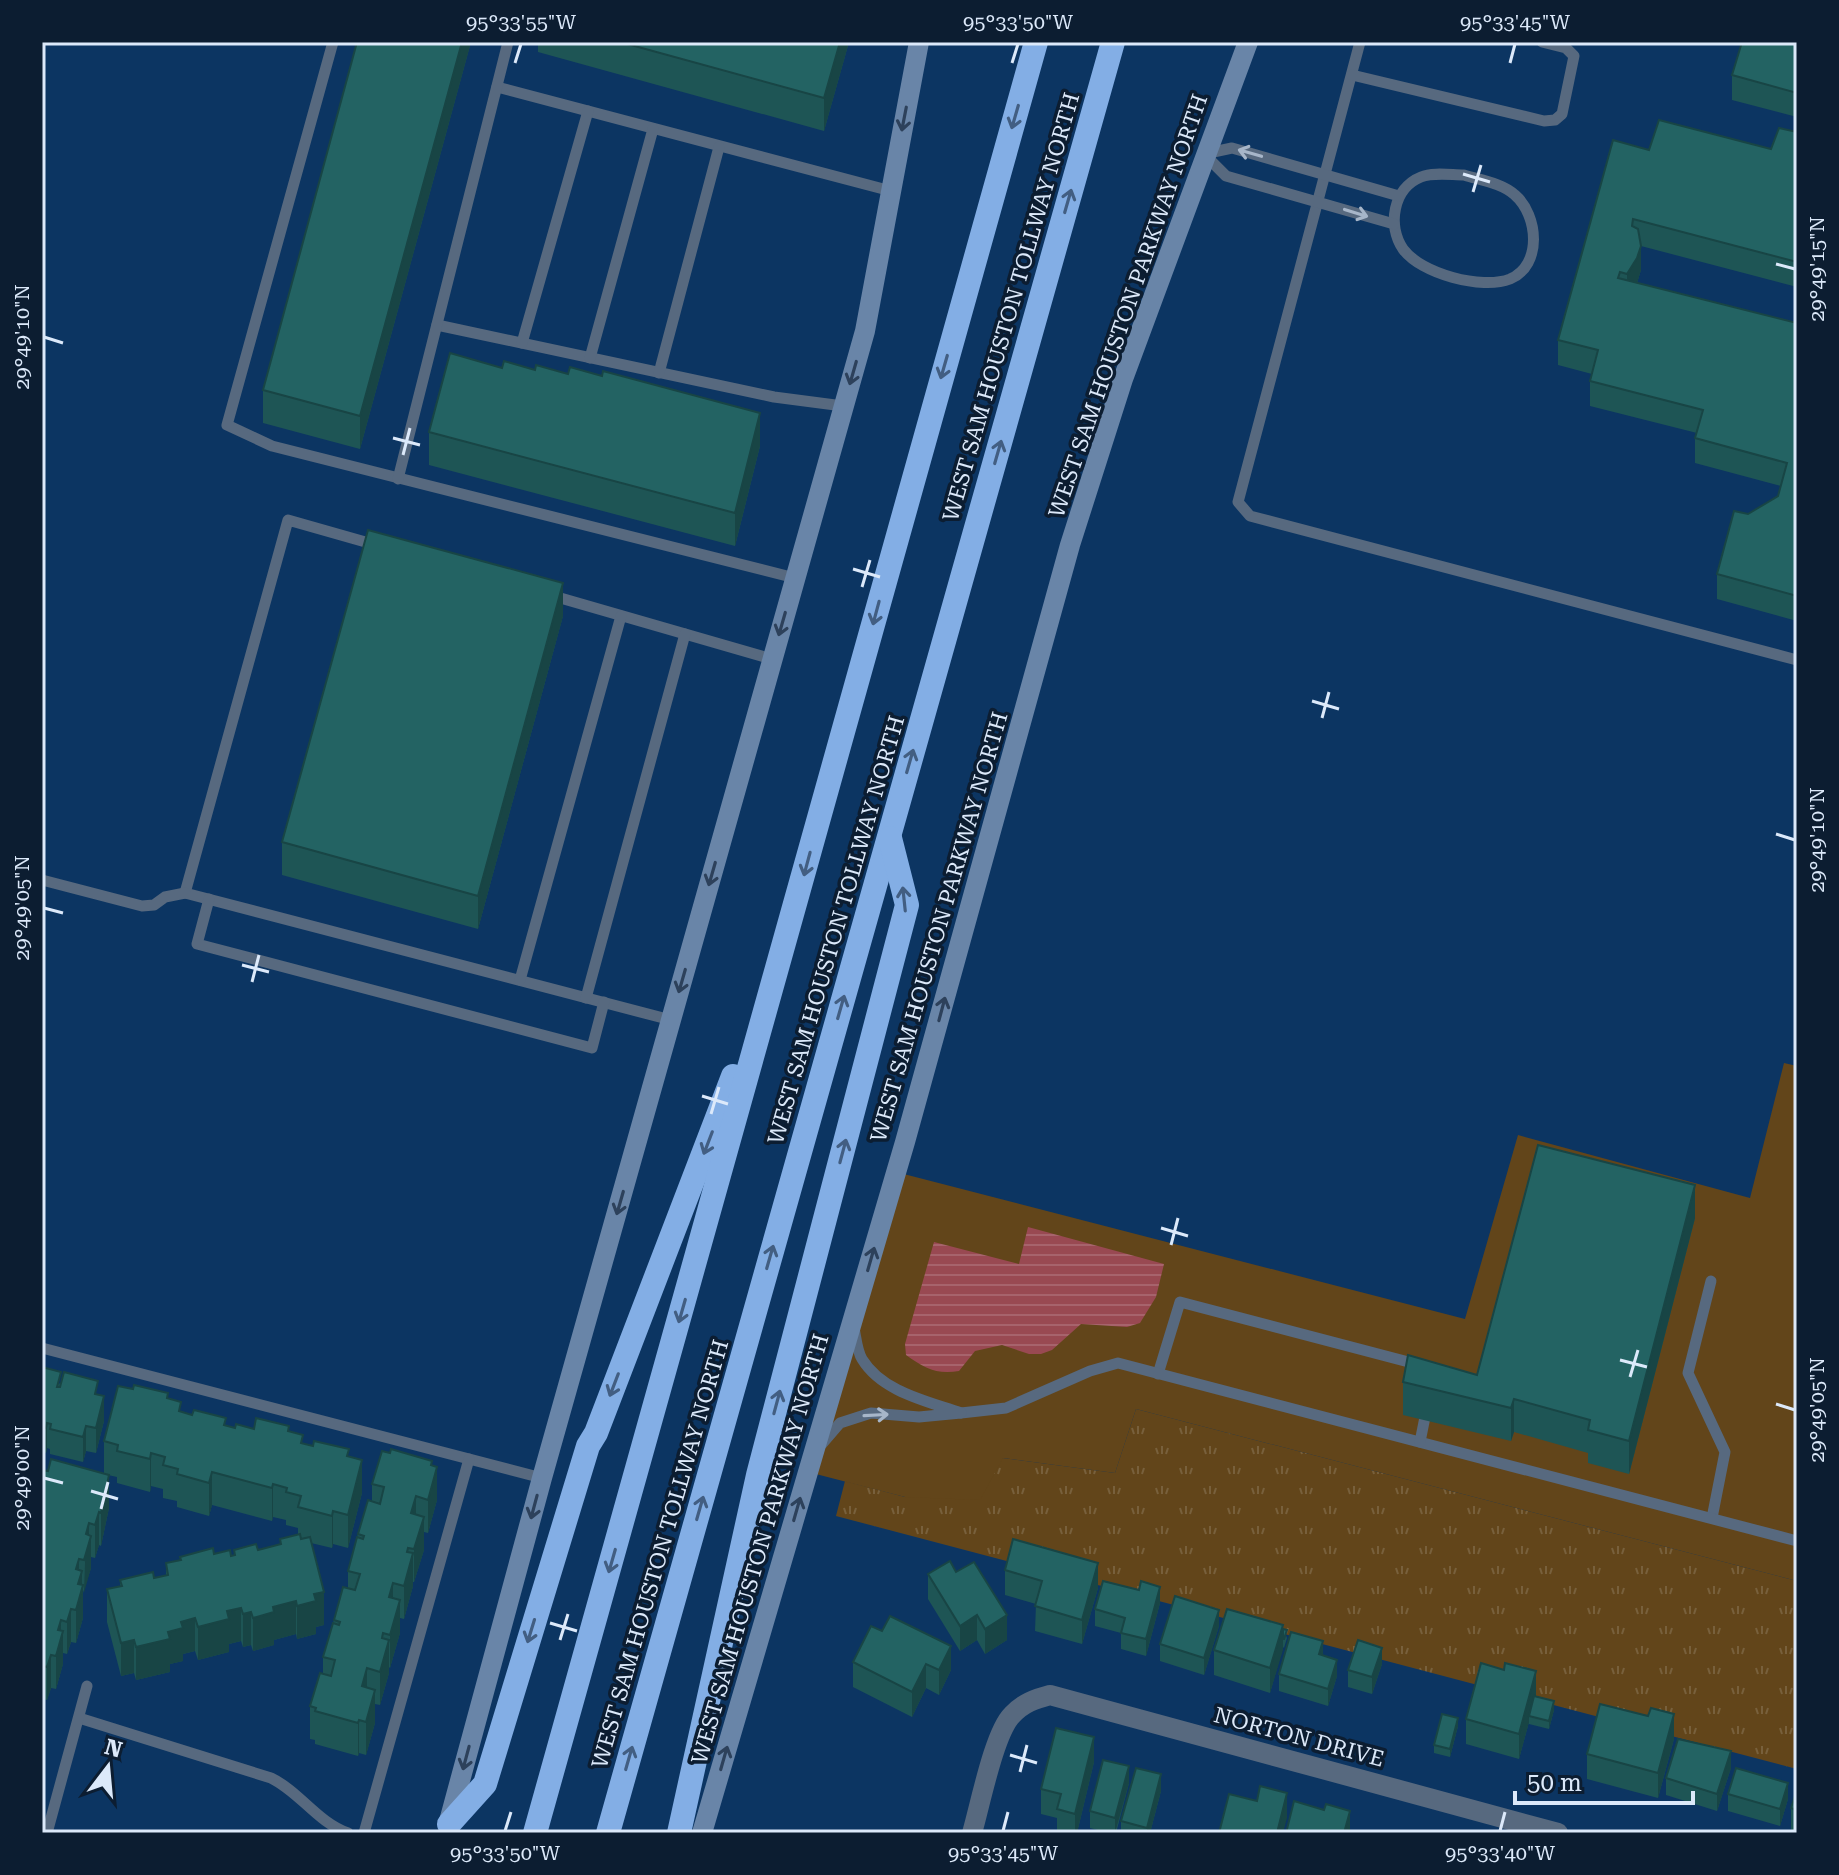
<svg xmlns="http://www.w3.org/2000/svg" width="1839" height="1875" viewBox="0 0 1839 1875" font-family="'Roboto Serif',serif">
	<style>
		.grass { fill: url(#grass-tufts) }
		.pitch { fill: #62451a }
		.water { fill: url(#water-rules) }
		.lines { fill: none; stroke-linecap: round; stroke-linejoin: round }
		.service { stroke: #57697f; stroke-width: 11 }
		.minor { stroke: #57697f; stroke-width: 20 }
		.secondary { stroke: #6985a8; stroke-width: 20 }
		.motorway { stroke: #83aee5; stroke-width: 24 }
		.wall { fill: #1e5555 }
		.shaded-wall { fill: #184545 }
		.building { fill: #236363; stroke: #184545; stroke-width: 2 }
		.oneway { stroke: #425e82 }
		.oneway2 { stroke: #2d415b }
		.oneway3 { stroke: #a7b6c9 }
		.ticks { fill: none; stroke: #dce9fa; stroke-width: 3 }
		.labels { text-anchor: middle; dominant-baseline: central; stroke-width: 7; stroke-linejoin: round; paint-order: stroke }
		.street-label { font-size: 22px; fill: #dce9fa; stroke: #0c1d31 }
		.neatline { fill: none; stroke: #dce9fa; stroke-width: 3 }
		.ticks-label { font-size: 20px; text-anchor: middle; fill: #dce9fa }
	</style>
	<defs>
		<pattern id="grass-tufts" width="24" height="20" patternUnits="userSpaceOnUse" patternTransform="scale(2)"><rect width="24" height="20" fill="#62451a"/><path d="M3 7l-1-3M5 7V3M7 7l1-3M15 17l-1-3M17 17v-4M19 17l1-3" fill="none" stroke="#78603c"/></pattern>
		<pattern id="water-rules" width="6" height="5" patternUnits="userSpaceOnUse" patternTransform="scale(2)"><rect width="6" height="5" fill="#994952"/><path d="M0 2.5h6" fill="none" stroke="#a7636c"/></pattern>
	</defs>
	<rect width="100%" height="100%" fill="#0c3562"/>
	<path class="grass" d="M1136,1409L1797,1581V1769L836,1516L845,1481L905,1497L1003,1458L1115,1473Z"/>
	<path class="pitch" d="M1784,1063L1797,1066V1581L1136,1409L1115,1473L1003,1458L980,1500L905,1497L808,1472L896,1172L1465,1319L1518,1135L1750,1198Z"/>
	<path class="water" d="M1028,1227L1164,1264L1156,1297L1140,1323L1127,1327L1081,1324L1052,1350L1041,1354H1029L1002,1345L975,1351L959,1371C937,1375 924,1368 906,1355L905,1344L934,1242L1019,1264Z"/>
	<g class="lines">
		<g class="service">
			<path d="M333,42L227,425L272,446L795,578"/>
			<path d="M1360,42L1238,502L1250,516L1797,660"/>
			<path d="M1352,75L1544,121L1555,120L1562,114L1574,56L1566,48L1542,42"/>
			<path d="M497,87L891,191"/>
			<path d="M1464,175C1480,180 1502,183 1515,195C1538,215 1543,265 1510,279C1482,290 1421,274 1403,249C1387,226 1393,188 1421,177C1433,172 1451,175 1464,175Z"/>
			<path d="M1394,224L1226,176L1204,154L1232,148L1399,196"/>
			<path d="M437,325L774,397L843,406"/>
			<path d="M522,343L588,111"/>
			<path d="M590,358L653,129"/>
			<path d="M659,373L719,147"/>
			<path d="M398,479L508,42"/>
			<path d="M376,545L288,520L185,893L671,1020"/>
			<path d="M550,595L772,659"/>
			<path d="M42,880L142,906L154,905L165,897L185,893"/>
			<path d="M209,899L197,944L592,1048L604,1002"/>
			<path d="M520,980L621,616"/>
			<path d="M586,998L685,634"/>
			<path d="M1711,1281L1688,1373L1725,1452L1712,1518"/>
			<path d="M42,1348L542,1478"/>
			<path d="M1158,1374L1180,1302L1420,1365"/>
			<path d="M961,1413L1006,1408L1090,1371L1118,1363L1797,1541"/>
			<path d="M1420,1442L1427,1407"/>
			<path d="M822,1444L840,1423L871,1413L919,1417L961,1413C927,1401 882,1392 862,1359C857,1351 856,1337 854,1328"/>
			<path d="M79,1718L271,1778C300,1792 317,1822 348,1833"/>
			<path d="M47,1833L87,1686"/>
			<path d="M364,1833L469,1459"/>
		</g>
		<path class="minor" d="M972,1833C980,1806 994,1733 1012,1715C1023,1703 1035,1699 1050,1695L1558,1833"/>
		<g class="secondary">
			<path d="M448,1825L542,1478L865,331L919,42"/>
			<path d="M702,1833L905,1142L1070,545L1123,379L1248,42"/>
		</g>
		<g class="motorway">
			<path d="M449,1824L485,1784L588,1446L596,1433L733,1076"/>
			<path d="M535,1833L1036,42"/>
			<path d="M608,1833L1113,42"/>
			<path d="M679,1833L758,1475L907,905L890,838"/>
		</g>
	</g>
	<g class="wall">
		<path d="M471,42L360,449L263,423V390Z"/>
		<path d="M538,42H849L824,131L538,52Z"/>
		<path d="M1797,42V117L1732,100V75Z"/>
		<path d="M1797,132V287L1641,246V270L1637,283L1797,323V621L1717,599V574L1748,514L1778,496L1781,486L1695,463V438L1697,433L1590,406V381L1592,374L1558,365V340L1649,150L1771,149Z"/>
		<path d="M502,368L760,446L735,546L429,465V432Z"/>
		<path d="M563,616L478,929L282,875V842Z"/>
		<path d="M1695,1218L1629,1474L1588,1463V1453L1514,1432L1511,1441L1403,1415V1382L1477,1375Z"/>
		<path d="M42,1367L61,1385L98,1395L104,1421L96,1453L86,1451L83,1462L50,1454V1449L47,1448L46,1453L42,1452Z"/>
		<path d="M168,1399L181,1412L235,1428L289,1431L303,1444L349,1456L362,1493L348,1548L333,1544L332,1548L311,1543L324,1625L316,1627V1634L297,1639L296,1634L274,1640V1645L253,1651L251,1645L243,1647L241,1641L229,1644V1652L198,1660L195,1651L183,1654V1661L170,1664V1672L136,1680L134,1673L121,1676L107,1622V1589L120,1586V1580L154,1578L166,1575V1563L180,1560V1557L214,1554L231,1556L234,1555V1550H258L280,1544V1539L298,1534V1528L286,1525V1520L273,1517L272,1521L212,1505L209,1516L177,1507V1501L163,1498V1489L151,1486L150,1492L117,1483V1477L108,1475L109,1508L101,1546L99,1545L95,1558L91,1557V1568L83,1593V1618L76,1643L71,1642L67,1654L63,1653V1664L56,1689L51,1688L47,1700L42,1699V1470L104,1474V1441Z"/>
		<path d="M432,1465L437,1500L428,1533L424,1532V1550L414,1582H413V1586L404,1619L400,1618V1633L390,1668L389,1667V1673L380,1705L375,1704V1723L366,1755L359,1753L358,1756L315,1744V1740L310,1739V1706L323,1674V1657L334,1620L348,1588V1571L358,1534L372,1502V1484Z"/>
		<path d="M1005,1570L1098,1588L1082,1644L1035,1631L1036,1604L1005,1595Z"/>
		<path d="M956,1572L1007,1640L985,1654L977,1640L960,1651L928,1599V1574Z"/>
		<path d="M1160,1603L1146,1656L1121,1649V1633L1095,1626V1609Z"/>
		<path d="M871,1626L951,1670L939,1695L926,1688L912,1717L853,1687V1662Z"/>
		<path d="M1219,1626L1204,1675L1160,1661V1644Z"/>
		<path d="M1283,1629L1287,1638L1284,1648L1283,1647L1270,1693L1214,1675V1650Z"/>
		<path d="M1382,1664L1372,1694L1348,1687V1670Z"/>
		<path d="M1279,1674L1337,1676L1328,1706L1279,1691Z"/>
		<path d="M1536,1697L1554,1710L1549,1729L1529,1724V1722L1519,1759L1466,1744V1719Z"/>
		<path d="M1458,1726L1450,1757L1434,1753V1745Z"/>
		<path d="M1674,1739L1658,1798L1587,1779V1754Z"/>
		<path d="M1094,1762L1077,1833H1057V1818L1041,1814V1789Z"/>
		<path d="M1731,1768L1717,1811L1666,1795V1778Z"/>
		<path d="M1129,1783L1116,1833H1109L1090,1828V1811Z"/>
		<path d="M1797,1790V1833H1791V1808Z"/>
		<path d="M1161,1791L1150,1833H1121V1821Z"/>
		<path d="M1728,1794L1788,1799L1780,1826L1728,1811Z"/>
	</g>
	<g class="shaded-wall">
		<path d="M462,42H471L360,449V416Z"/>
		<path d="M840,42H849L824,131V98Z"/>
		<path d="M1641,246V270L1637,283L1627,298V274Z"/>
		<path d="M760,413V446L735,546V513Z"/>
		<path d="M563,583V616L478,929V896Z"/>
		<path d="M1695,1185V1218L1629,1474V1441Z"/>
		<path d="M104,1396V1421L96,1453V1428Z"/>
		<path d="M1514,1399V1432L1511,1441V1408Z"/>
		<path d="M47,1423V1448L46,1453V1428Z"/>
		<path d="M86,1426V1451L83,1462V1437Z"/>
		<path d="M151,1453V1486L150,1492V1459Z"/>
		<path d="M362,1460V1493L348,1548V1515Z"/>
		<path d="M432,1461V1486L437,1467V1500L428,1533V1500Z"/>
		<path d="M212,1472V1505L209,1516V1483Z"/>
		<path d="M109,1475V1508L101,1546V1513Z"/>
		<path d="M273,1484V1517L272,1521V1488Z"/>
		<path d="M416,1496V1529L411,1513Z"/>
		<path d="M333,1511V1544L332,1548V1516Z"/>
		<path d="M99,1512V1545L95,1558V1525Z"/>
		<path d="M424,1517V1550L414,1582V1549Z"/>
		<path d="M89,1523V1544L91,1536V1568L84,1593L86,1534Z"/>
		<path d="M408,1548V1570L413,1553V1586L404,1619V1586Z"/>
		<path d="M79,1559V1581L82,1571V1591L83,1585V1618L76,1643V1569Z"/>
		<path d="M1098,1563V1588L1082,1644V1620Z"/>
		<path d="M393,1583V1616L389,1597Z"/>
		<path d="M1160,1587V1603L1146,1656V1639Z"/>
		<path d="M324,1592V1625L316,1627V1634L297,1639V1606L314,1594Z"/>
		<path d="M400,1600V1633L390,1668V1635Z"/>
		<path d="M296,1601V1634L274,1640V1645L253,1651V1618L273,1607Z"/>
		<path d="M241,1608V1641L229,1644V1652L198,1660V1627L227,1611Z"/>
		<path d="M71,1609V1642L67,1654V1622Z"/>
		<path d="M1219,1610V1626L1204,1675V1658Z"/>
		<path d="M251,1612V1645L243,1647V1614Z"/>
		<path d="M977,1615V1640L960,1651V1626Z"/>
		<path d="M1007,1615V1640L985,1654V1629Z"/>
		<path d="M195,1618V1651L183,1654V1661L170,1664V1672L136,1680V1647L168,1632L181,1622Z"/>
		<path d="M61,1620V1640L63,1631V1664L56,1689V1656L58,1630Z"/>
		<path d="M1283,1625V1650L1270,1693V1668Z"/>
		<path d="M383,1633V1659L389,1640V1673L380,1705V1672L382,1638Z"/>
		<path d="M134,1640V1673L121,1676V1643Z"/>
		<path d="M1323,1641V1658L1319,1654Z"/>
		<path d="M951,1646V1670L939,1695V1670Z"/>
		<path d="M1382,1648V1664L1372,1694V1677Z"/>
		<path d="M51,1655V1688L47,1700V1667Z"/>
		<path d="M1337,1660V1676L1328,1706V1689Z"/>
		<path d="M926,1664V1688L912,1717V1692Z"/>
		<path d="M367,1668V1701L362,1686Z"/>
		<path d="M1536,1671V1696L1529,1716V1722L1519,1759V1734Z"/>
		<path d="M375,1690V1723L366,1755V1722Z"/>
		<path d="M1554,1701V1710L1549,1729V1721Z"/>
		<path d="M1674,1714V1739L1658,1798V1773Z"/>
		<path d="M1458,1718V1726L1450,1757V1749Z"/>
		<path d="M359,1720V1753L358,1756V1723Z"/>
		<path d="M1094,1737V1762L1077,1833H1075V1814Z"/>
		<path d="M1731,1751V1768L1717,1811V1794Z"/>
		<path d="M1129,1766V1783L1115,1833V1818Z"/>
		<path d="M1161,1774V1791L1150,1833H1147V1828Z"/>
		<path d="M1788,1783V1799L1780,1826V1809Z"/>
		<path d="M1287,1793V1818L1283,1833H1277Z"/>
		<path d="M1350,1811V1833H1344Z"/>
	</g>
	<g class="building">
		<path d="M357,42H462L360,416L263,390Z"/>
		<path d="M620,42H840L824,98Z"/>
		<path d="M1742,42H1797V93L1732,75Z"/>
		<path d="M1659,120L1771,149L1779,128L1797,132V262L1633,219L1632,226L1638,229L1641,246L1637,258L1627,274L1620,272L1618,278L1797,323V596L1717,574L1734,511L1748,514L1778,496L1787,463L1695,438L1703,410L1590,381L1598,350L1558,340L1613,140L1649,150Z"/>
		<path d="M450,353L502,368L504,361L535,370L536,365L568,374L570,367L602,376L603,371L760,413L735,513L429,432Z"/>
		<path d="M368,530L563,583L478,896L282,842Z"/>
		<path d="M1538,1145L1695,1185L1629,1441L1588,1430L1590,1420L1514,1399L1511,1408L1403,1382L1408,1355L1477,1375Z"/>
		<path d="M42,1367L61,1372L57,1387H60L64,1372L98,1381L95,1394L104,1396L96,1428L86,1426L83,1437L50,1429L51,1424L47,1423L46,1428L42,1427Z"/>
		<path d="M134,1385L168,1393L167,1398L181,1402L179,1411L192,1415L194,1410L226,1418L224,1425L235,1428L236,1424L254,1429L256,1418L289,1426L288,1431L303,1435L301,1443L313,1446L314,1441L349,1449L347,1456L362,1460L348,1515L333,1511L332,1516L298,1507L301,1496L286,1492L287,1488L273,1484L272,1488L212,1472L209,1483L177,1474L178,1469L163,1465L165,1457L151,1453L150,1459L117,1451L118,1445L104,1441L118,1386L133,1389Z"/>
		<path d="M391,1449L432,1461L431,1465L437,1467L428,1500L416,1496L411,1513L424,1517L414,1549L408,1548L407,1552L413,1553L404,1586L393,1583L389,1597L400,1600L390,1635L383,1633L382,1638L389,1640L380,1672L367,1668L362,1686L375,1690L366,1722L359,1720L358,1723L315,1711L316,1708L310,1706L320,1673L331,1676L335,1660L323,1657L333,1623L339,1625L340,1622L334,1620L343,1587L355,1590L360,1574L348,1571L357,1537L363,1539L364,1536L358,1534L368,1500L380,1504L384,1487L372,1484L382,1451L390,1453Z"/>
		<path d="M51,1459L109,1475L101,1513L99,1512L95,1525L89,1523L86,1534L91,1536L84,1560L79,1559L76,1569L82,1571L78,1584L83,1585L76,1610L71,1609L67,1622L61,1620L58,1630L63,1631L56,1656L51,1655L47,1667L42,1666V1470L48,1471Z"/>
		<path d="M300,1534L301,1539L310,1537L324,1592L314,1594L316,1601L297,1606L296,1601L273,1607L274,1612L253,1618L251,1612L243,1614L241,1608L227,1611L229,1619L198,1627L195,1618L181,1622L183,1628L168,1632L170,1639L136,1647L134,1640L121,1643L107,1589L122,1586L120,1580L153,1572L154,1578L168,1575L166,1563L181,1560L180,1557L213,1548L214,1554L230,1550L231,1556L235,1555L234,1550L256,1544L258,1550L281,1544L280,1539Z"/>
		<path d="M1013,1539L1098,1563L1082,1620L1035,1606L1042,1581L1005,1570Z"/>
		<path d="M950,1561L956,1572L974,1562L1007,1615L985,1629L977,1615L960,1626L928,1574Z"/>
		<path d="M1103,1581L1139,1590L1141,1581L1160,1587L1146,1639L1121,1633L1125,1618L1095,1609Z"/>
		<path d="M1175,1596L1219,1610L1204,1658L1160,1644Z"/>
		<path d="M1227,1609L1283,1625L1270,1668L1214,1650Z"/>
		<path d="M890,1616L951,1646L939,1670L926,1664L912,1692L853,1662L871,1626L882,1631Z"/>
		<path d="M1283,1629L1287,1630L1284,1639H1283Z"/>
		<path d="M1291,1632L1323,1641L1319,1654L1337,1660L1328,1689L1279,1674Z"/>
		<path d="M1358,1640L1382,1648L1372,1677L1348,1670Z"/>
		<path d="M1481,1663L1504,1670L1505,1663L1536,1671L1519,1734L1466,1719Z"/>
		<path d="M1534,1696L1554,1701L1549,1721L1529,1716Z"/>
		<path d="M1600,1704L1648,1716L1651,1708L1674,1714L1658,1773L1587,1754Z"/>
		<path d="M1442,1714L1458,1718L1450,1749L1434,1745Z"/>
		<path d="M1056,1728L1094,1737L1075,1814L1057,1809L1061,1794L1041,1789Z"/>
		<path d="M1678,1739L1731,1751L1717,1794L1666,1778Z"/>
		<path d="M1103,1760L1129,1766L1115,1818L1090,1811Z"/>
		<path d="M1136,1768L1161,1774L1147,1828L1121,1821Z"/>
		<path d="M1736,1768L1788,1783L1780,1809L1728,1794Z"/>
		<path d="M1260,1786L1287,1793L1277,1833H1219L1229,1794L1257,1801Z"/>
		<path d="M1797,1790V1810L1791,1808Z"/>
		<path d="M1294,1801L1324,1810L1326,1804L1350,1811L1344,1833H1286Z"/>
	</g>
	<defs><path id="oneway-shaft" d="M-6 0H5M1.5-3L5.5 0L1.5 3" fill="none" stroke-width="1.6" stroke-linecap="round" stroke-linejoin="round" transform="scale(2)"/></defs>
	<g class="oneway">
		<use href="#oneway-shaft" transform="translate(1015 117) rotate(106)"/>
		<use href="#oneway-shaft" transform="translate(1068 201) rotate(-74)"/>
		<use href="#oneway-shaft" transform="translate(944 367) rotate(106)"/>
		<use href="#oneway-shaft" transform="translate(998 452) rotate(-74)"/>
		<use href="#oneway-shaft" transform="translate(876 613) rotate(105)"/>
		<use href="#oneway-shaft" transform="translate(910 761) rotate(-74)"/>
		<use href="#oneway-shaft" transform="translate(807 864) rotate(105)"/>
		<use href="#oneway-shaft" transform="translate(904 899) rotate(-96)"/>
		<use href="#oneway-shaft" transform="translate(841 1007) rotate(-74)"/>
		<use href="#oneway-shaft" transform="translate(708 1143) rotate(111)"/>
		<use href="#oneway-shaft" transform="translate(843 1151) rotate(-75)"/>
		<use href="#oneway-shaft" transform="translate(770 1257) rotate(-74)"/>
		<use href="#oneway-shaft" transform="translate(682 1311) rotate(106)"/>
		<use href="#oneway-shaft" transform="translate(614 1385) rotate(111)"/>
		<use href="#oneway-shaft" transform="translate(777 1402) rotate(-75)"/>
		<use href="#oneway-shaft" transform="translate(700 1508) rotate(-74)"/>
		<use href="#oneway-shaft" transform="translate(612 1561) rotate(106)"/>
		<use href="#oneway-shaft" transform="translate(531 1631) rotate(107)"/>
		<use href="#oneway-shaft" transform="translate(629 1758) rotate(-74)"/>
	</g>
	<g class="oneway2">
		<use href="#oneway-shaft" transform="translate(904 119) rotate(101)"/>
		<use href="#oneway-shaft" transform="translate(853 373) rotate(106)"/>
		<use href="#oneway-shaft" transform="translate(782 624) rotate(106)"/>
		<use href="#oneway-shaft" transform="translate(712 874) rotate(106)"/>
		<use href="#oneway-shaft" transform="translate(682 981) rotate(106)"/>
		<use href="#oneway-shaft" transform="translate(942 1009) rotate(-75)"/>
		<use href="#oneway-shaft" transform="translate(620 1203) rotate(106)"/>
		<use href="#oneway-shaft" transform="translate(871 1259) rotate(-74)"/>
		<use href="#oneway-shaft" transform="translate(534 1507) rotate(105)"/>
		<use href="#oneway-shaft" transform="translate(797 1509) rotate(-74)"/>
		<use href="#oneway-shaft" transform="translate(466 1758) rotate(105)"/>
		<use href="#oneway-shaft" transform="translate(724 1758) rotate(-74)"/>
	</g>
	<g class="oneway3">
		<use href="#oneway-shaft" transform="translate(1250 153) rotate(-164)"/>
		<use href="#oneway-shaft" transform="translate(1356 213) rotate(17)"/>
		<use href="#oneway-shaft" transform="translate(876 1415) rotate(-3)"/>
	</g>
	<path class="ticks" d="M515,63L521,44M1012,63L1018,44M1510,63L1515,44M1463,174L1490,182M1473,192L1481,165M1776,264L1795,269M44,337L63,343M393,438L420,445M403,455L410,428M853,569L880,577M862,587L870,560M1312,701L1339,709M1322,718L1329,692M1776,834L1795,840M44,908L63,913M242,965L269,972M252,982L259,955M702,1096L728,1104M711,1114L719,1087M1161,1228L1188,1236M1171,1245L1178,1218M1620,1360L1647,1367M1630,1377L1638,1350M1776,1404L1795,1410M44,1478L63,1483M91,1491L118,1499M101,1509L108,1482M550,1623L577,1631M560,1640L568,1614M1010,1755L1037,1763M1020,1772L1027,1745M505,1831L511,1812M1003,1831L1008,1812M1500,1831L1505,1812"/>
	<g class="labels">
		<g class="street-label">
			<text transform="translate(1128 306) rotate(-71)">WEST SAM HOUSTON PARKWAY NORTH</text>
			<text transform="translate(1011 307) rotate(-74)">WEST SAM HOUSTON TOLLWAY NORTH</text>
			<text transform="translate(939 927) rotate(-74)">WEST SAM HOUSTON PARKWAY NORTH</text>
			<text transform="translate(836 930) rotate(-74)">WEST SAM HOUSTON TOLLWAY NORTH</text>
			<text transform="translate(760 1549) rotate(-74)">WEST SAM HOUSTON PARKWAY NORTH</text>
			<text transform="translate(660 1554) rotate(-74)">WEST SAM HOUSTON TOLLWAY NORTH</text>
			<text transform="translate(1299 1737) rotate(15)">NORTON DRIVE</text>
		</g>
	</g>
	<rect width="1839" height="1875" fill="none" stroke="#0c1d31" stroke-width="88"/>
	<g transform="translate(108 1767) rotate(16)" stroke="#0c1d31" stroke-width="6" paint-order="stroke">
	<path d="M0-6L14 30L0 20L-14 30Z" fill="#dce9fa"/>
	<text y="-12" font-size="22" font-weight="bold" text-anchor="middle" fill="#dce9fa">N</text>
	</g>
	<path d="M1515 1791v12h178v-12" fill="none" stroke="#dce9fa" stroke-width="4"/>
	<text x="1527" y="1791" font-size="24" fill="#dce9fa" stroke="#0c1d31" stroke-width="6" paint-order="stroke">50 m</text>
	<rect x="44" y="44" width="1751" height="1787" class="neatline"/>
	<g class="ticks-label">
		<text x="521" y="29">95°33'55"W</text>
		<text x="1018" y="29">95°33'50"W</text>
		<text x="1515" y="29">95°33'45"W</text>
		<text transform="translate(1817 269) rotate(-90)" y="7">29°49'15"N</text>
		<text transform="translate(22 337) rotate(-90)" y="7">29°49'10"N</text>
		<text transform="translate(1817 840) rotate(-90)" y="7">29°49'10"N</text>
		<text transform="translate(22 908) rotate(-90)" y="7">29°49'05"N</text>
		<text transform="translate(1817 1410) rotate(-90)" y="7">29°49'05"N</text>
		<text transform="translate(22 1478) rotate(-90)" y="7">29°49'00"N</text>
		<text x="505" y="1860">95°33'50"W</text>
		<text x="1003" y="1860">95°33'45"W</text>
		<text x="1500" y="1860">95°33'40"W</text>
	</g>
</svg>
